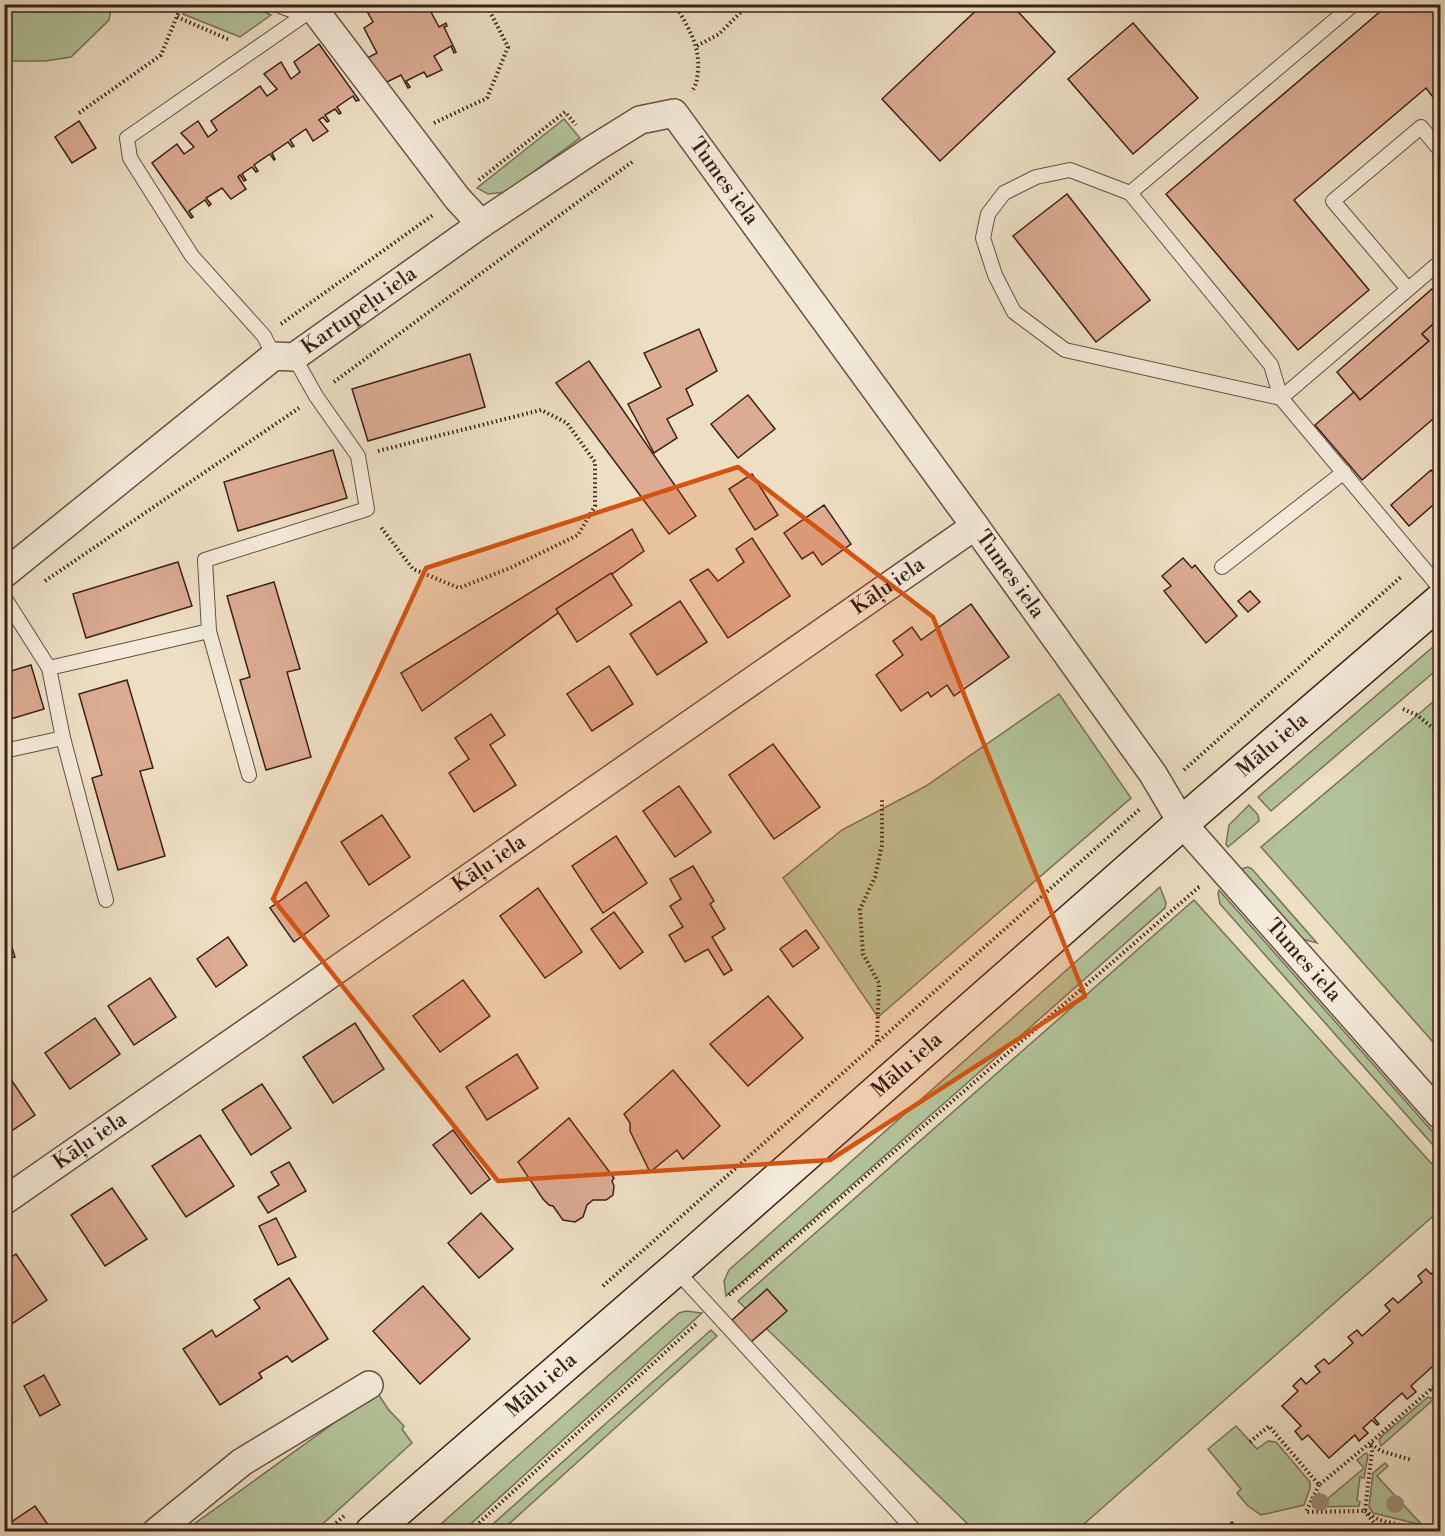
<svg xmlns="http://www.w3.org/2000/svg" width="1445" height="1536" viewBox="0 0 1445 1536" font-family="'Libre Bodoni',serif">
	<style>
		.green { fill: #b2c399; stroke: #767258; stroke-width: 1.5 }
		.building { fill: #dbab92; stroke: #3b2117; stroke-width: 1.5 }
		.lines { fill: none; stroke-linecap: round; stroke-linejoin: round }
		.lane-casing { stroke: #685042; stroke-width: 16 }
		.street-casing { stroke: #685042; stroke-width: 30 }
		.secondary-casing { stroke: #3b2117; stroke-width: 36 }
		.path { stroke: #3b2117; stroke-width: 4; stroke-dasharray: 1.5 3; stroke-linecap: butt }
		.lane { stroke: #f3ead9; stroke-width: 14 }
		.street { stroke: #f3ead9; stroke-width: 27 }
		.secondary { stroke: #f3ead9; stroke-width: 33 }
		.tree { fill: #9c8d77 }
		.marked { fill: #d7530d; fill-opacity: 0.2; stroke: #d7530d; stroke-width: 4.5; stroke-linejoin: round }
		.labels { text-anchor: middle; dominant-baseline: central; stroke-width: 5; stroke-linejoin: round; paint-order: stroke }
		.street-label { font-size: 21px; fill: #3b2117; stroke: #f3ead9 }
	</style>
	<rect width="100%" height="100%" fill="#eddfc4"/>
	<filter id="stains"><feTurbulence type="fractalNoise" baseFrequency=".00333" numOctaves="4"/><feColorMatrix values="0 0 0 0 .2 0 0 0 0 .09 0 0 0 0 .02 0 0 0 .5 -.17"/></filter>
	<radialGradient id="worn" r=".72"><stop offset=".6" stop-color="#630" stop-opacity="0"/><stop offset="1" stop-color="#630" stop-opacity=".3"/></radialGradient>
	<g class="green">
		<path d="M5,4H112V5L109,20L71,57L45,61H9L5,72Z"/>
		<path d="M246,4L271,15L240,37L183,14L188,5Z"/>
		<path d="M564,119L580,138L506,192L488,194L477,188Z"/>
		<path d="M1440,641V667L1271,811L1258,797Z"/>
		<path d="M1059,694L1131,798L878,1017L783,878L842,830L926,786Z"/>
		<path d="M1440,696V1050L1261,847Z"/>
		<path d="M1249,805L1258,815L1259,821L1228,847L1226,844L1229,825Z"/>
		<path d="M1248,867L1252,869L1317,943L1302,939L1241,869Z"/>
		<path d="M1160,887L1166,903L1165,908L726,1296L724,1281L729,1270Z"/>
		<path d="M1219,890L1440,1140V1153L1220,904L1218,894Z"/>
		<path d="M1194,900L1440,1173V1210L1084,1524L1090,1531H975L738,1301Z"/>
		<path d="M686,1311L702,1313L463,1531H433L679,1313Z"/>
		<path d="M711,1330L717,1336L501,1531H485Z"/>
		<path d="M377,1392L388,1409L404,1426L402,1429L412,1443L315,1531L183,1532Z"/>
		<path d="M1428,1397L1434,1399L1381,1446L1379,1440L1383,1435Z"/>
		<path d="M1236,1426L1257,1449L1268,1441L1276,1442L1310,1482V1488L1304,1505L1261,1515L1248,1506L1237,1493L1241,1489L1208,1449Z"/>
		<path d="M1366,1453L1368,1455L1364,1478L1360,1477L1357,1500L1360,1502L1359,1506L1313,1507L1319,1493L1326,1500L1363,1469V1467L1357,1460Z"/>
		<path d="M1385,1463L1388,1466L1377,1476L1422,1525L1373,1513L1369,1507L1373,1473Z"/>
	</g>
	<g class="building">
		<path d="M363,4H427L429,7L436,4L437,6L430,10L439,27L446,23L447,26L444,27L456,52L454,53L451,46L434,56L442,70L427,77L424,72L406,81L410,87L408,88L401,75L381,85L367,58L377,53L364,28L373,22Z"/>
		<path d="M983,4H1011L1055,52L940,161L882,99Z"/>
		<path d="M1389,4H1440V106L1426,88L1294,200L1369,290L1298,350L1166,194Z"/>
		<path d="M1133,23L1198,98L1133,154L1068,79Z"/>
		<path d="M319,44L359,100L356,101L353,96L337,107L341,113L339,114L335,109L325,115L329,121L327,122L323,117L319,120L328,131L313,141L306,129L290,140L294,146L292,147L288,142L272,153L275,159L274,160L270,154L254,165L258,171L256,172L252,167L242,174L246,180L244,181L240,175L238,177L246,189L231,199L222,188L206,198L211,204L209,206L205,200L189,211L193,217L191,218L152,163L177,144L184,154L194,147L181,133L198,121L208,137L217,130L211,121L260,86L267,96L277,89L264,74L281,62L291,79L300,72L294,62Z"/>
		<path d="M79,121L96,148L72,163L55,137Z"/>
		<path d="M1067,194L1150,300L1096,342L1013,236Z"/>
		<path d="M1440,282V318L1422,334L1429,341L1360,400L1337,372Z"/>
		<path d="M1440,318V413L1362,480L1315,425L1354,392L1360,400L1429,341L1422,334Z"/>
		<path d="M699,329L717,371L686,389L693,405L667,419L677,438L654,453L628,404L661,387L644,353Z"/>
		<path d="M470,354L485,407L368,441L352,389Z"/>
		<path d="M589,361L696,516L669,534L556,383Z"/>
		<path d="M748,395L775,429L738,458L711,424Z"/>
		<path d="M333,450L347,498L238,531L224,482Z"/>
		<path d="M1431,470L1440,481V499L1409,526L1391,505Z"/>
		<path d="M752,474L778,515L755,530L729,489Z"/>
		<path d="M824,505L851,544L822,565L813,552L802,559L784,533Z"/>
		<path d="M632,529L644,551L422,711L401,673Z"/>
		<path d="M752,538L790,596L728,638L690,580L708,569L718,581L744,562L736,549Z"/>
		<path d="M1183,558L1192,568L1195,565L1237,616L1206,643L1164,591L1171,586L1162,576Z"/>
		<path d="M178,562L192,606L86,638L73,594Z"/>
		<path d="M611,573L632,605L577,642L556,609Z"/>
		<path d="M274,582L300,669L287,672L311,757L266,770L240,680L250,677L227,596Z"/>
		<path d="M1250,591L1260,602L1248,612L1238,601Z"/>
		<path d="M680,601L707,642L657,675L630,634Z"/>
		<path d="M971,604L1009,657L954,696L947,685L931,697L928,692L901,711L876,675L903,655L893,641L912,627L921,640Z"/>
		<path d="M31,665L44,709L4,721V673Z"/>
		<path d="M609,666L633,704L592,731L567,694Z"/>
		<path d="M127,680L153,768L140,771L165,856L118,870L92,778L102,775L79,694Z"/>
		<path d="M491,714L505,735L490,745L516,785L474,812L449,773L469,759L455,738Z"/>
		<path d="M773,744L820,807L774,839L729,775Z"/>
		<path d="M679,786L711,832L675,857L643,811Z"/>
		<path d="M382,815L410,857L369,885L341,842Z"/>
		<path d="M616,836L647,883L603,913L572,866Z"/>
		<path d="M693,866L714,901L710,904L725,929L712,937L732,970L724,975L708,949L685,962L669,935L683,927L670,906L681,899L670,879Z"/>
		<path d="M306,882L329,916L294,942L270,908Z"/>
		<path d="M538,888L582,952L545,978L500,916Z"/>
		<path d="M614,912L643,952L620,969L591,929Z"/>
		<path d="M4,922L15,957L4,960Z"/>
		<path d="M806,930L819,948L793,967L780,949Z"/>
		<path d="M228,937L247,965L216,987L197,959Z"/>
		<path d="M150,978L176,1017L134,1045L108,1006Z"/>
		<path d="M463,980L490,1016L440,1052L413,1016Z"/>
		<path d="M768,996L803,1038L748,1086L710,1044Z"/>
		<path d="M95,1018L120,1054L70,1089L45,1053Z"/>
		<path d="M355,1023L384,1069L333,1103L303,1057Z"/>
		<path d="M517,1054L538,1088L487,1120L466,1087Z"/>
		<path d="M673,1070L720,1126L683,1159L677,1150L650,1172L630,1131V1123L624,1114Z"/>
		<path d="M10,1078L35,1115L4,1136V1082Z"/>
		<path d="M262,1084L291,1128L251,1155L222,1110Z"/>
		<path d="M569,1118L614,1178L612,1181L614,1186L613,1195L606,1200H593L587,1205L583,1217L575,1222L563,1220L553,1206L549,1205L543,1199L518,1162Z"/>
		<path d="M453,1130L490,1179L471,1194L433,1145Z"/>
		<path d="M200,1135L234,1186L186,1217L152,1166Z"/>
		<path d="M289,1162L306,1191L268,1213L258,1197L279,1185L271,1172Z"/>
		<path d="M112,1188L147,1239L105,1266L71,1215Z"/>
		<path d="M481,1213L513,1249L479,1278L448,1243Z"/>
		<path d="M276,1218L296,1257L278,1265L259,1226Z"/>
		<path d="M16,1254L47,1300L4,1329V1262Z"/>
		<path d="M1440,1266V1370L1438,1372L1433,1366L1411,1386L1416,1392L1407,1399L1402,1393L1374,1418L1379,1424L1377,1425L1372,1420L1363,1428L1368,1433L1359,1441L1355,1435L1329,1458L1308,1435L1302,1440L1295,1431L1301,1426L1282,1406L1298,1391L1293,1386L1301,1378L1306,1384L1320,1372L1315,1366L1324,1359L1329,1364L1353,1343L1348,1337L1357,1330L1362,1336L1390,1311L1385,1305L1393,1298L1398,1303L1422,1282L1418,1276L1426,1269L1431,1274Z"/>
		<path d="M289,1278L328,1339L292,1362L287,1356L259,1373L262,1378L220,1405L183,1349L212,1330L216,1337L260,1308L254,1300Z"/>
		<path d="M423,1286L470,1339L420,1384L373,1331Z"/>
		<path d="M767,1289L787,1311L751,1342L732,1320Z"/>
		<path d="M44,1375L60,1405L40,1416L24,1386Z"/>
		<path d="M35,1506L53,1532H4V1527Z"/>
		<path d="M1232,1522L1241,1532H1221Z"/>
	</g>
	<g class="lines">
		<g class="lane-casing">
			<g id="lane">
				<path d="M275,4L304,15"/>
				<path d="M1354,4L1130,193L1271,365L1281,398L1440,588"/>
				<path d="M1130,193L1070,170L1036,177L1004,193L988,214L983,238L995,275L1014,312L1065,350L1281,398"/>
				<path d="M1408,289L1333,201L1421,127L1440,150"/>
				<path d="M274,356L264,336L192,256L130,158L127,138L313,9"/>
				<path d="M1281,398L1440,262"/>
				<path d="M1222,567L1344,472"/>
				<path d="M4,597L49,668"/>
				<path d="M209,631L249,775"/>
				<path d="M63,738L106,900"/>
				<path d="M4,751L63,738L49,668L209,631L205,560L367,509L358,456L316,396L294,357"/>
				<path d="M675,1269L916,1532"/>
			</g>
		</g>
		<g class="street-casing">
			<g id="street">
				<path d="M310,4L457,198L481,224"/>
				<path id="s1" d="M4,574L274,356L294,357L481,224L595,148L640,120L674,113L975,526L1153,774L1182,823L1440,1115"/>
				<path id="s2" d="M4,1201L975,526"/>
				<path d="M156,1532L242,1462L369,1385"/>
			</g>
		</g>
		<g class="secondary-casing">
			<g id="secondary">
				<path id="s3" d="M372,1532L694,1253L1182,823L1440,601"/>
			</g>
		</g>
		<g class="path">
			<path d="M675,4C687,26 700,44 698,70C697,79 697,85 691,92"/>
			<path d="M177,17L230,40"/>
			<path d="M697,46L719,34L749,4"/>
			<path d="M79,113L161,55L182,4"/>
			<path d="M434,123L487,98L508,47L486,4"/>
			<path d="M479,180L565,112L576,125"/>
			<path d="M281,324L433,215"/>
			<path d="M334,382L632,162"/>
			<path d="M378,451L541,410L567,423L595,462V506L578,535L510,568L459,588L413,569L380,526"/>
			<path d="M45,581L299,408"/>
			<path d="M1403,709L1417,715L1440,734"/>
			<path d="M1184,770L1402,576"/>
			<path d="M877,1041L879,983L863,954L860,909L875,877L882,845V799"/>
			<path d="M603,1286L1140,809"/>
			<path d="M729,1295L1199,887L1202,886"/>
			<path d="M1431,1389L1440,1402"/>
			<path d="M1250,1442L1269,1426L1319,1485L1370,1443L1440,1381"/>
			<path d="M1371,1444L1381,1451L1412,1460"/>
			<path d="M1319,1485L1306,1512L1365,1511L1372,1451L1370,1443"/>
			<path d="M1365,1511L1379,1520L1429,1532"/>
			<path d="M1367,1514L1382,1532"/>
			<path d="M326,1532L344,1516"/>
			<path d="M469,1532L696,1324"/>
		</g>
		<use href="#lane" class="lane"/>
		<use href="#street" class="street"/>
		<use href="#secondary" class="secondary"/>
	</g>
	<g class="tree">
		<circle cx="1320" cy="1502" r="9"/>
		<circle cx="1395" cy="1504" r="9"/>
	</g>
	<path class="marked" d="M738,467L933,617L1085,996L830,1160L498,1181L273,899L426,568Z"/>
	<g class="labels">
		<g class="street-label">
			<text stroke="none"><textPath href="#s1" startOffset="906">Tumes iela</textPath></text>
			<text stroke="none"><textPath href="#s1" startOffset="447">Kartupeļu iela</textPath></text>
			<text stroke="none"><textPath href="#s1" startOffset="1392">Tumes iela</textPath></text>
			<text stroke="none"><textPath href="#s2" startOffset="1077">Kāļu iela</textPath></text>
			<text stroke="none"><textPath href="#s3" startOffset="1196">Mālu iela</textPath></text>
			<text stroke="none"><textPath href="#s2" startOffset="591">Kāļu iela</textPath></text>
			<text stroke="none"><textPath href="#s1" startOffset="1878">Tumes iela</textPath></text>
			<text stroke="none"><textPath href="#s3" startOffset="710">Mālu iela</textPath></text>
			<text stroke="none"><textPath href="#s2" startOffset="105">Kāļu iela</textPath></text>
			<text stroke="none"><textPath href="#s3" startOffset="224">Mālu iela</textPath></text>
		</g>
	</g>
	<rect width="1445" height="1536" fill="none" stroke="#eddfc4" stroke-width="24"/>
	<rect x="6" y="6" width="1433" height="1524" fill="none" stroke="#3b2117" stroke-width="3"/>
	<rect x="12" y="12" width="1421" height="1512" fill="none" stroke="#3b2117" stroke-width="1.5"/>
	<rect width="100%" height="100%" filter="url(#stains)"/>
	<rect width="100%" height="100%" fill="url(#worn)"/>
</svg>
